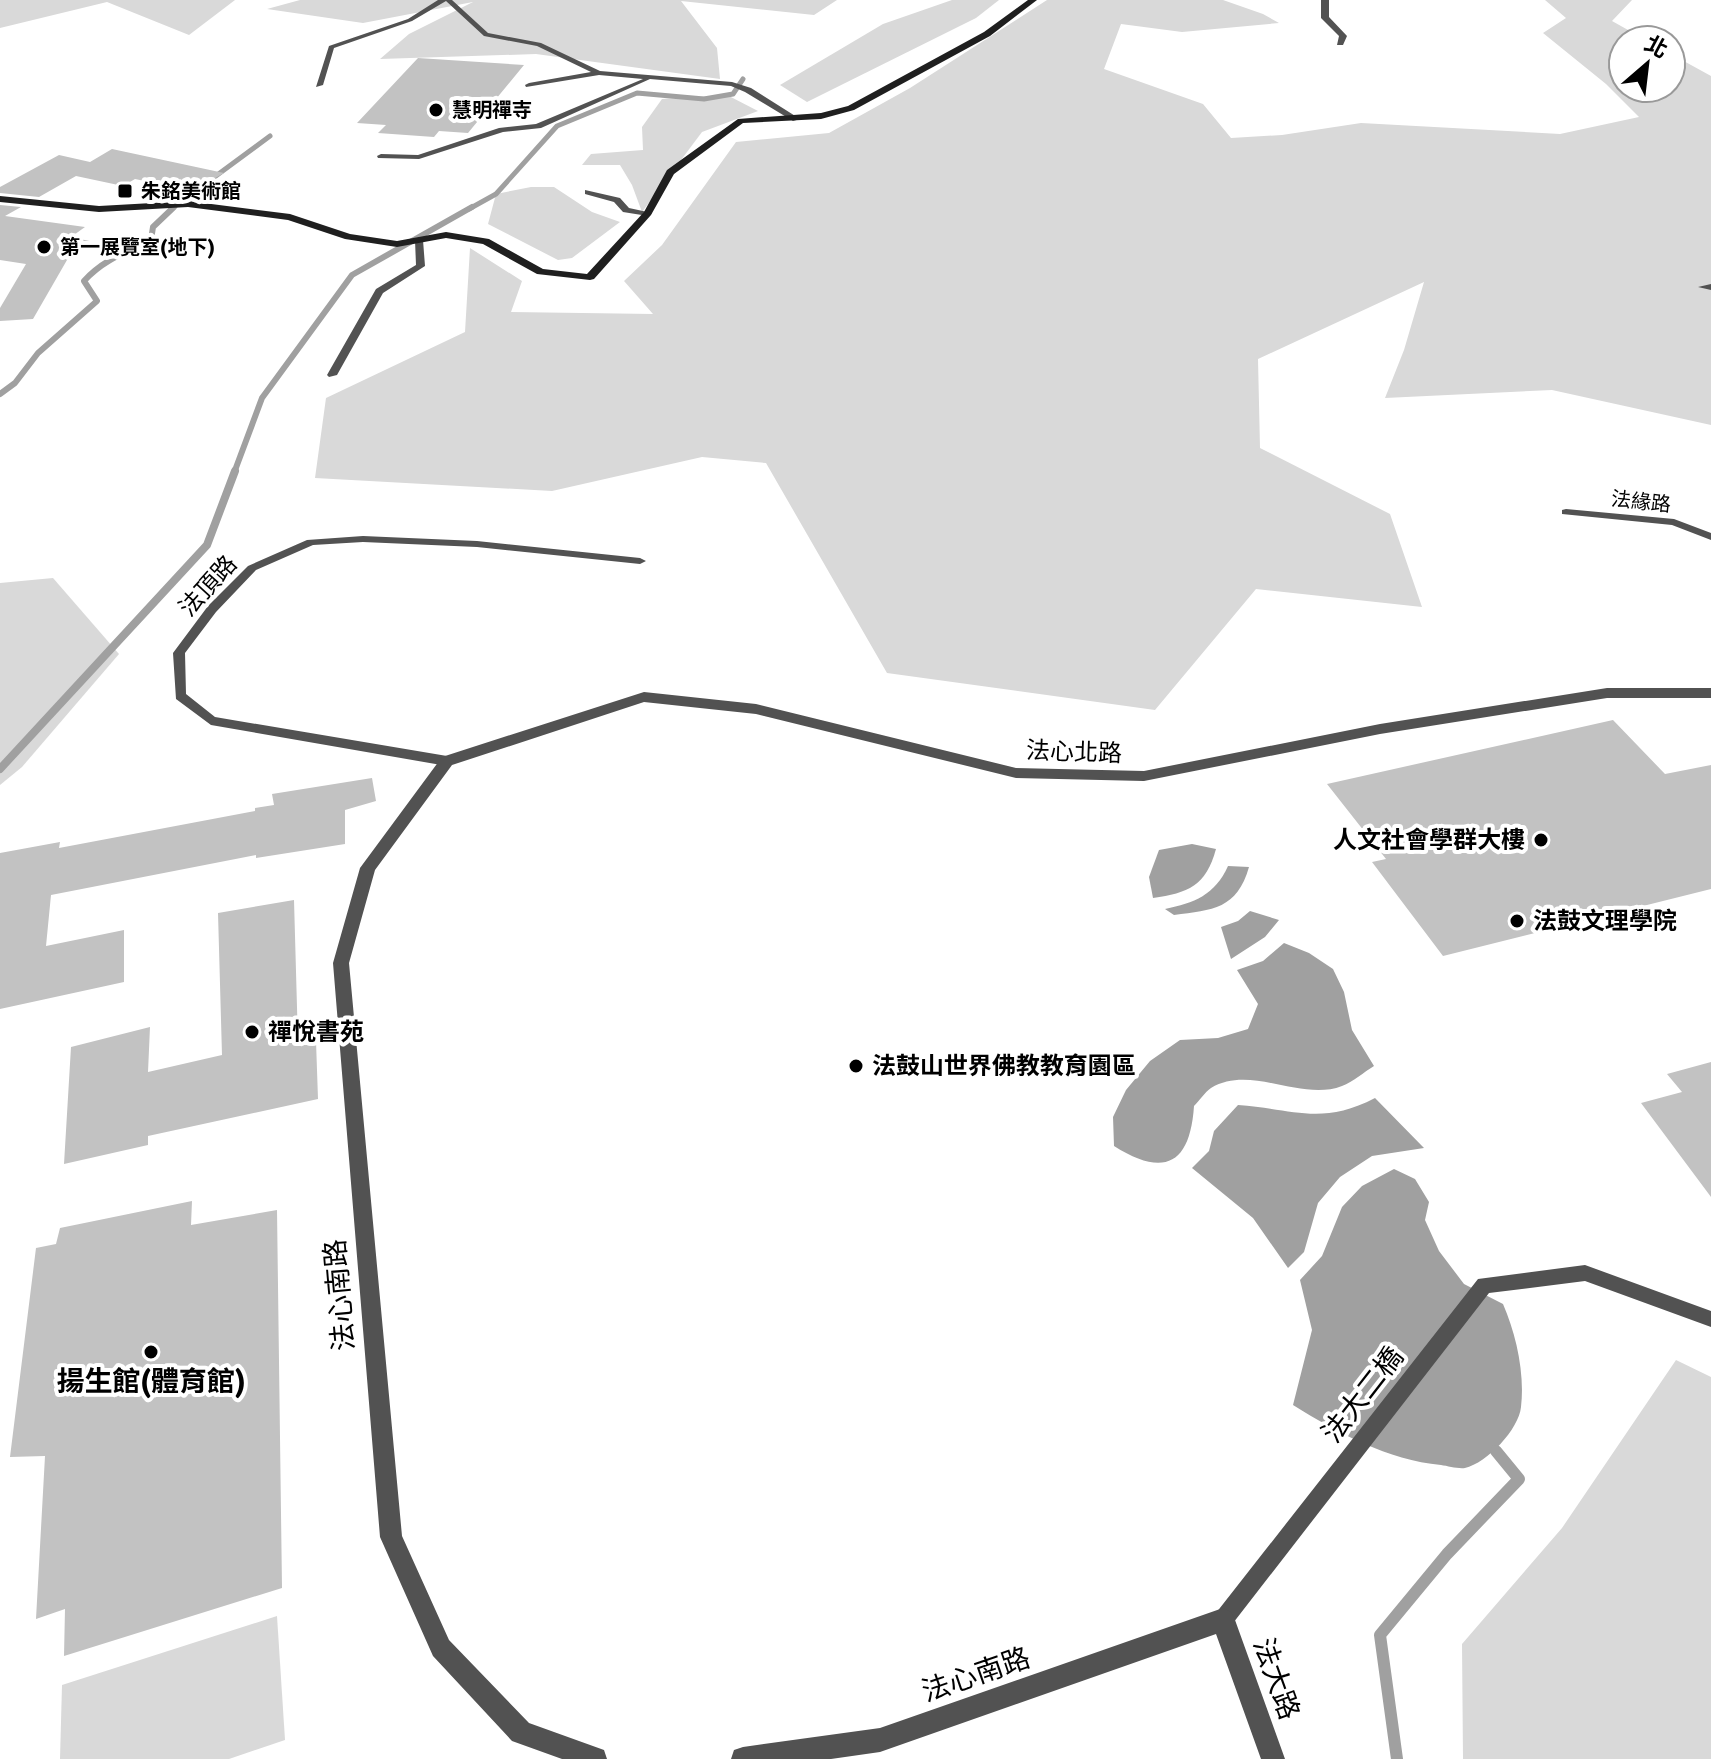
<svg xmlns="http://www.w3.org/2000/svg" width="1711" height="1759" viewBox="0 0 1711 1759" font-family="Signika,'Noto Sans TC',sans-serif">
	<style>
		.green { fill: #d9d9d9 }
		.water { fill: #a0a0a0 }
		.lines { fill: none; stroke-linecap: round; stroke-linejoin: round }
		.stream-far3 { stroke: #a0a0a0; stroke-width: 5 }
		.stream-far2 { stroke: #a0a0a0; stroke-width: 6 }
		.stream-far1 { stroke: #a0a0a0; stroke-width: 8 }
		.stream { stroke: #a0a0a0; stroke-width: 12 }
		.building { fill: #c2c2c2 }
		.lane { fill: #525252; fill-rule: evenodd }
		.street { fill: #525252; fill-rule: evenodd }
		.secondary { fill: #1f1f1f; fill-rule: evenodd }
		.poi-dot { fill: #000; stroke: #fff; stroke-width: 3 }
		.labels { text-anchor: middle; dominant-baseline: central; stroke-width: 8; stroke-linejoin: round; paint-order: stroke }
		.far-poi-label { font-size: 20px; font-weight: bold; fill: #000; stroke: #fff; text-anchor: start }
		.far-street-label { font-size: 20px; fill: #000; stroke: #fff }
		.street-label { font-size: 24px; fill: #000; stroke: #fff }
		.poi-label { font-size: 24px; font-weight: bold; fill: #000; stroke: #fff; text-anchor: start }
		.near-street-label { font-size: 28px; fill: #000; stroke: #fff }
		.near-poi-label { font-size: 28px; font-weight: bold; fill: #000; stroke: #fff }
	</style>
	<rect width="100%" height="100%" fill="#fff"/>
	<g class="green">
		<path d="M0,0H235L189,35L107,2L0,28Z"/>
		<path d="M300,0H837L814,15L681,1L717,48L720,79L536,54L380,59L409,34L473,2L363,23L267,9Z"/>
		<path d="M952,0H999L976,18L807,102L780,85L883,24Z"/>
		<path d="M1047,0H1223L1263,14L1279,23L1182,32L1121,24L1104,69L1203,104L1231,138L1282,135L1361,123L1560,134L1639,117L1606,84L1543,33L1566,18L1545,0H1632L1612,21L1646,40H1623V88H1671V54L1711,76V425L1552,390L1385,398L1404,350L1424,282L1258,359L1260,448L1390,514L1422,607L1256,589L1155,710L887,673L766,463L702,457L552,491L315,478L326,398L465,332L470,248L522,281L511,312L653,314L624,281L662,245L736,142L829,133L910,88Z"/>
		<path d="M727,95L758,111L702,132L642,212L632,185L620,165H582L591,154L643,150L642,127L662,99Z"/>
		<path d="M531,187H554L592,212L620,222L572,258L558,260L488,224L496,194Z"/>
		<path d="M53,578L119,654L22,767L0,785V583Z"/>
		<path d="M1676,1360L1711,1377V1759H1463L1462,1644L1562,1528Z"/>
		<path d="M277,1616L285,1740L229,1759H60L62,1685Z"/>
	</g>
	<g class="water">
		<path d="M1192,844L1216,849C1206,886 1188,893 1153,898L1149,877L1159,850Z"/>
		<path d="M1228,866L1249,867C1237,909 1213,910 1174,915L1165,909C1194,903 1215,895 1228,866Z"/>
		<path d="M1250,911L1279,920L1265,937L1231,959L1221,927L1238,921Z"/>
		<path d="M1284,943L1309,953L1333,969L1344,992L1352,1030L1374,1066C1364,1072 1353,1082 1342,1086C1301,1102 1251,1064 1211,1088C1205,1092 1199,1101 1194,1106C1190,1166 1163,1177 1114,1146L1113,1117L1126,1090L1150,1061L1180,1040L1218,1038L1248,1029L1258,1004L1237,970L1263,961Z"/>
		<path d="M1375,1098L1424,1148L1372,1156L1340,1177L1318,1203L1304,1252L1288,1268L1253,1218L1192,1168L1209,1151L1214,1131L1238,1105C1294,1109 1321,1126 1375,1098Z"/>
		<path d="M1394,1169L1415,1179L1429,1202L1425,1220L1439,1251L1464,1284L1503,1304C1516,1334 1525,1373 1521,1407C1519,1429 1487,1463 1465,1468C1458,1469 1448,1466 1441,1465C1388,1460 1338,1433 1293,1405L1312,1330L1300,1280L1322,1256L1342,1207L1362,1186Z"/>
	</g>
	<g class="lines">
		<g class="stream-far3">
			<path d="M171,209L270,136"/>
			<path d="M469,209L496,194L557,126L637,93L704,99L733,94L743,79"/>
		</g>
		<g class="stream-far2">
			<path d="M0,394L15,383L38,353L97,301L84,281C103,260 126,252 151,240L153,227L174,207"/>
			<path d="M234,473L262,398L352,275L472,207"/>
		</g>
		<path class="stream-far1" d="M0,769L207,545L235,471"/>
		<path class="stream" d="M1397,1759L1380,1635L1447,1554L1519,1479L1496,1451"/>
	</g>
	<g class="building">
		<path d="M418,58L524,65L468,133L439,131L434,137L378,133L386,125L357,123Z"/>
		<path d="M112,149L224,173L193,191L135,179L123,186L76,176L39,197L0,193V187L59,155L90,162Z"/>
		<path d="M0,205L21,207L5,216L85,227L71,237L94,242L67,260L33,319L0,321V308L26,264L0,260Z"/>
		<path d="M1613,720L1665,774L1711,765V889L1443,956L1372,862L1386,859L1327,784Z"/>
		<path d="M372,778L376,801L345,810V844L256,858V855L51,895L46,946L124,930V982L0,1009V853L60,842L59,848L255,811V808L274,805L272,794Z"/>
		<path d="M294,900L298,1043L316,1041L318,1099L148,1136V1145L64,1164L71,1047L150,1027L148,1072L222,1055L218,913Z"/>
		<path d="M1711,1062V1197L1641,1103L1682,1092L1667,1074Z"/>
		<path d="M192,1201L191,1225L277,1210L282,1588L64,1656L65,1609L36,1619L45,1456L10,1457L36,1248L56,1244L60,1228Z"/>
	</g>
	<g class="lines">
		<g class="lane">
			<path d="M438,0H452L488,33L541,43L600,71L732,82L751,88L800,119L793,121L745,92L731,86L650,79L541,128L503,132L419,159L378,158L377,156L381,154L418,155L499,128L536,124L643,79L599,75L526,87L525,85L529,83L591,72L537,46L484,36L446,1L412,21L334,48L323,85L316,87L329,46L408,19Z"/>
			<path d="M585,190L620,198L629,208L652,213L648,216L623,212L614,202L585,194Z"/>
			<path d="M419,237L423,240L425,266L383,293L337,375L329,377L327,375L376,289L416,265L415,240Z"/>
			<path d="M1566,509L1674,519L1711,533V540L1672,525L1562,514V510Z"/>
			<path d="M363,536L477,541L640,558L646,561L640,564L477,547L363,542L313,545L256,570L216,612L185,653L186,694L215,717L447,756L454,761L452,764L447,766L211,725L176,699L173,653L208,606L248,566L307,540Z"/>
			<path d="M1585,1265L1711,1311V1327L1585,1281L1489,1293L1230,1627L1223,1630L1216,1627L1213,1620L1216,1613L1478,1279Z"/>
		</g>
		<g class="street">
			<path d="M1321,0H1329V17L1347,36L1343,45H1337L1339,36L1321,18Z"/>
			<path d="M1711,284V290L1698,287Z"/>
			<path d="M1607,688H1711V698H1607L1380,734L1144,781L1016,778L756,714L644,702L452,765L375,870L349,963L402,1536L449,1640L529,1723L604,1750L607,1759H562L512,1741L433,1656L380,1537L333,963L360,868L442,757L644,692L756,704L1016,768L1144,771L1380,724Z"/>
			<path d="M1223,1608L1231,1612L1235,1620L1285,1759H1261L1216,1634L880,1752L831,1759H731L734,1750L743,1747L880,1728Z"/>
		</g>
		<path class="secondary" d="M1028,0H1037L990,36L854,110L821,119L743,123L674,174L651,215L594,279L590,280L537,274L483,244L446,238L397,247L345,239L288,220L188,207L99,212L0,202V196L99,206L188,201L290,214L350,234L397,241L446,232L489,239L543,269L587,274L644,212L667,170L738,119L821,113L848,106L984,32Z"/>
	</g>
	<g class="poi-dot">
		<circle cx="436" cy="110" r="8"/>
		<rect x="117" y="183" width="16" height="16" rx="4"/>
		<circle cx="44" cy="247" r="8"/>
		<circle cx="1541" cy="840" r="8"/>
		<circle cx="1517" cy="921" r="8"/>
		<circle cx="252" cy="1032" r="8"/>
		<circle cx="856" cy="1066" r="8"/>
		<circle cx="151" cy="1352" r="8"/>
	</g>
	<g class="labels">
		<g class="far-poi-label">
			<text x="452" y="110">慧明禪寺</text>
			<text x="141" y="191">朱銘美術館</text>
			<text x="60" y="247">第一展覽室(地下)</text>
		</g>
		<g class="far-street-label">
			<text transform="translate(1641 502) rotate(6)">法緣路</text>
		</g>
		<g class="street-label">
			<text transform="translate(208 586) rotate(-48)">法頂路</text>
			<text transform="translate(1074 752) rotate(2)">法心北路</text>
		</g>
		<g class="poi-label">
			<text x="1525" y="840" text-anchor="end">人文社會學群大樓</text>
			<text x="1533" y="921">法鼓文理學院</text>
			<text x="268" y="1032">禪悅書苑</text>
			<text x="872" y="1066">法鼓山世界佛教教育園區</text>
		</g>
		<g class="near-street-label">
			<text transform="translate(340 1295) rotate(-95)">法心南路</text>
			<text transform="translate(1363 1395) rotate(-52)">法大二橋</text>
			<text transform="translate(976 1675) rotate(-19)">法心南路</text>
			<text transform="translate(1276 1679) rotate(70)">法大路</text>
		</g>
		<g class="near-poi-label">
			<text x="151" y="1382">揚生館(體育館)</text>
		</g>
	</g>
	<g transform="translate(1647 64) rotate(28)"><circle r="38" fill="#ffffff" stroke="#999999" stroke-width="2"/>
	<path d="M0-6L14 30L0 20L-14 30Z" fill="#000000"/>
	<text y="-12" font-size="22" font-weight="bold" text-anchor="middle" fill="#000000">北</text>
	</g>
</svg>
